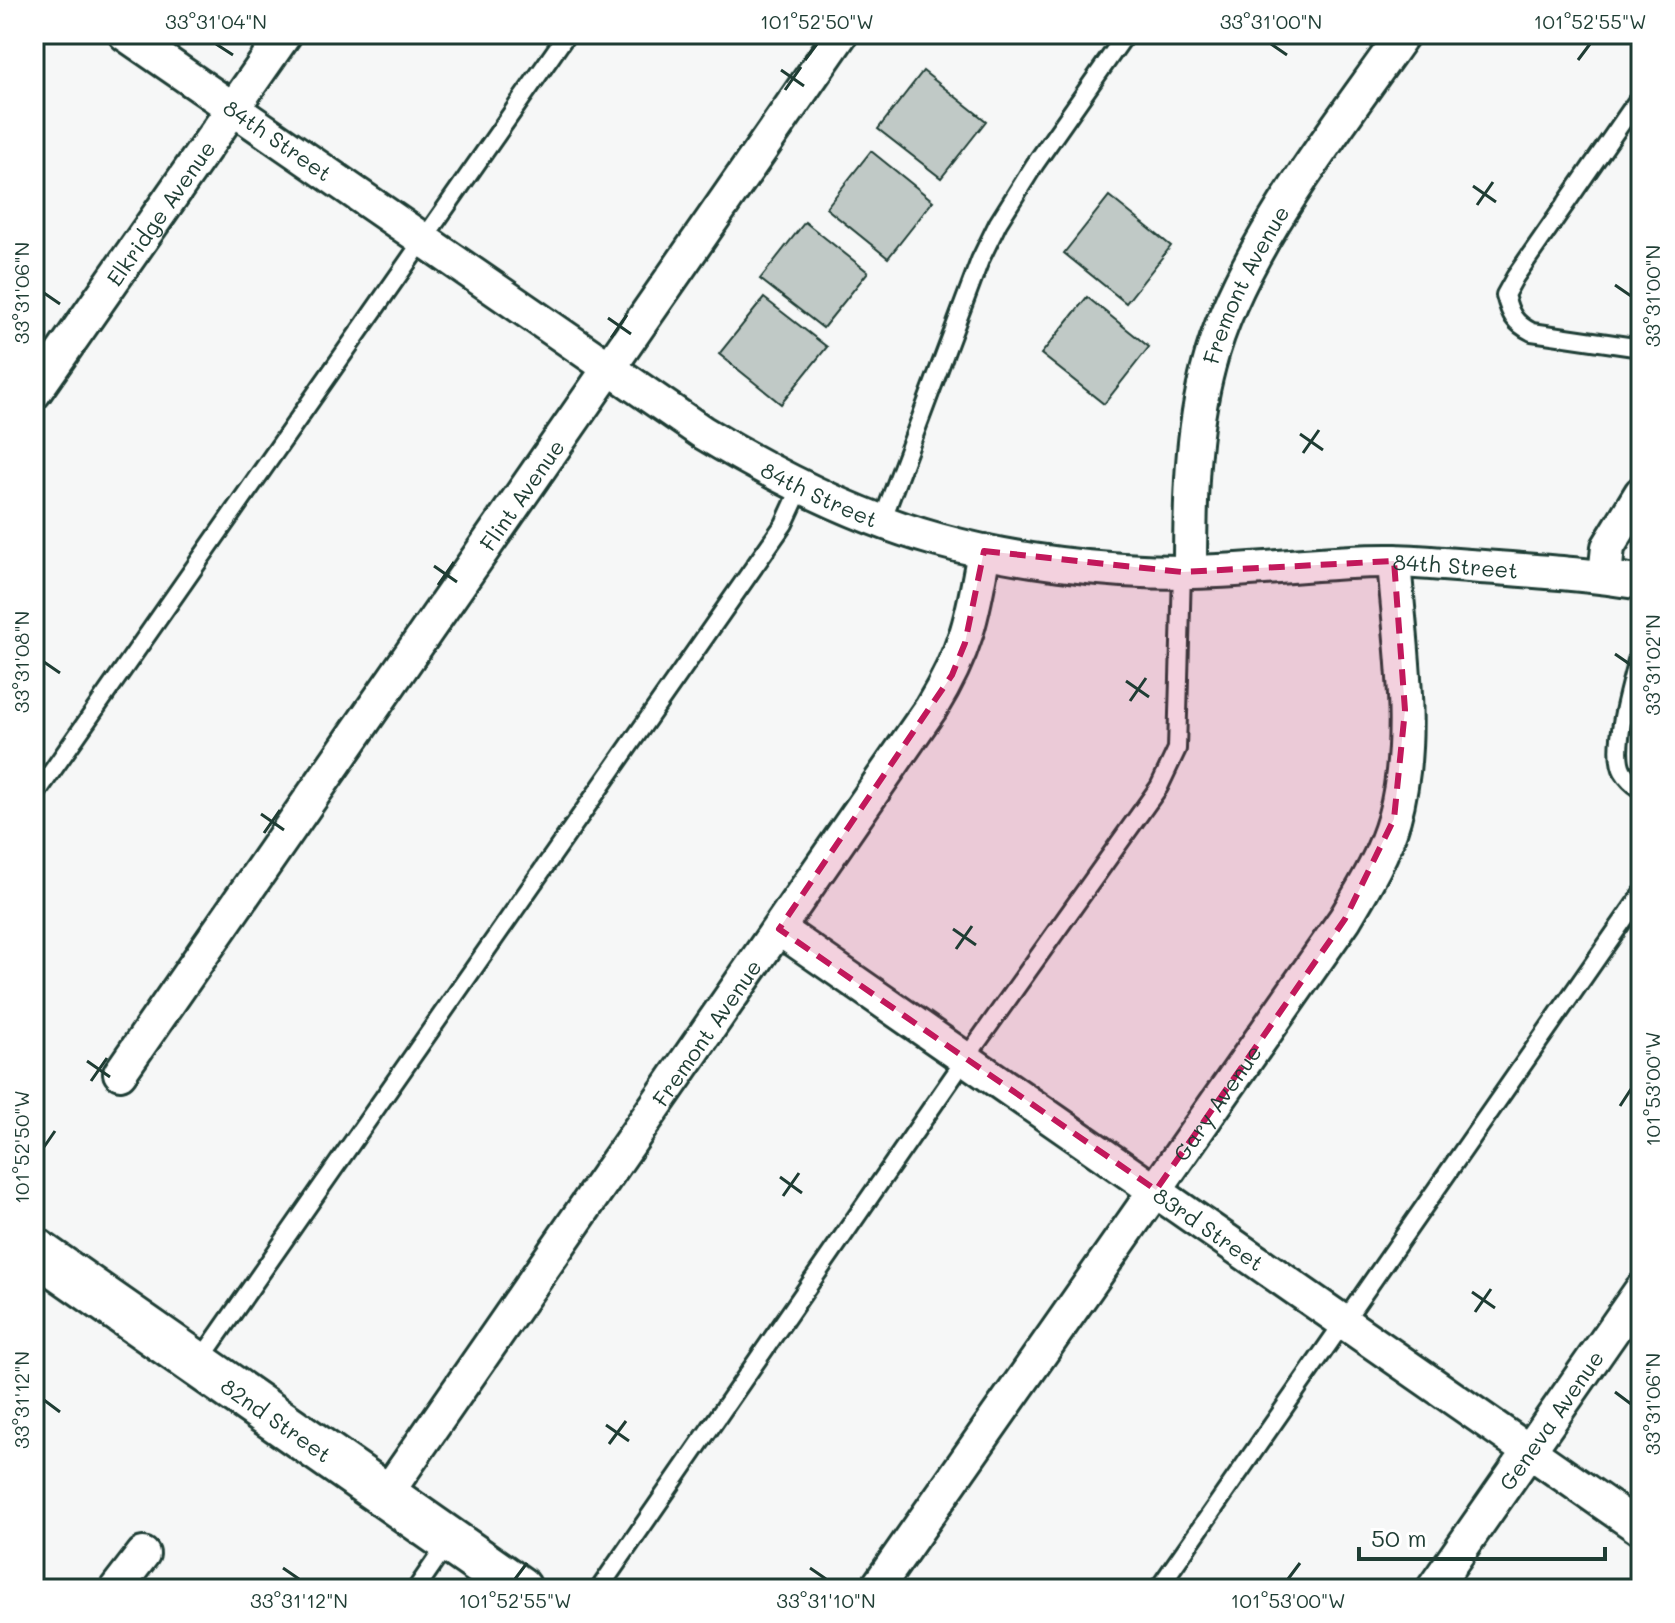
<svg xmlns="http://www.w3.org/2000/svg" width="1675" height="1623" viewBox="0 0 1675 1623" font-family="Mali,sans-serif">
	<style>
		.building { fill: #c0c9c6; stroke: #1f3d34; stroke-width: 2 }
		.lines { fill: none; stroke-linecap: round; stroke-linejoin: round }
		.lane-casing { stroke: #1f3d34; stroke-width: 22 }
		.street-casing { stroke: #1f3d34; stroke-width: 38 }
		.secondary-casing { stroke: #1f3d34; stroke-width: 50 }
		.lane { stroke: #fff; stroke-width: 16 }
		.street { stroke: #fff; stroke-width: 32 }
		.secondary { stroke: #fff; stroke-width: 44 }
		.marked { fill: #c2185b; fill-opacity: 0.2; stroke: #c2185b; stroke-width: 6; stroke-dasharray: 16 10; stroke-linejoin: round }
		.ticks { fill: none; stroke: #1f3d34; stroke-width: 3 }
		.labels { text-anchor: middle; dominant-baseline: central; stroke-width: 7; stroke-linejoin: round; paint-order: stroke }
		.street-label { font-size: 22px; fill: #1f3d34; stroke: #fff }
		.neatline { fill: none; stroke: #1f3d34; stroke-width: 3 }
		.ticks-label { font-size: 20px; text-anchor: middle; fill: #1f3d34 }
	</style>
	<rect width="100%" height="100%" fill="#f6f7f7"/>
	<filter id="ink" filterUnits="userSpaceOnUse"><feTurbulence type="fractalNoise" baseFrequency=".0125" numOctaves="2"/><feDisplacementMap in="SourceGraphic" scale="16" xChannelSelector="R" yChannelSelector="G"/><feConvolveMatrix kernelMatrix="1 2 1 2 8 2 1 2 1" color-interpolation-filters="sRGB"/></filter>
	<g filter="url(#ink)">
		<g class="building">
			<path d="M923,71L986,121L941,178L878,129Z"/>
			<path d="M871,151L933,201L888,258L826,208Z"/>
			<path d="M1109,196L1171,246L1126,303L1064,253Z"/>
			<path d="M805,222L868,272L823,328L760,279Z"/>
			<path d="M1087,297L1149,347L1104,404L1041,354Z"/>
			<path d="M764,298L827,347L781,404L719,354Z"/>
		</g>
		<g class="lines">
			<g class="lane-casing">
				<g id="lane">
					<path d="M1641,95L1515,277L1505,295C1510,314 1514,323 1532,332L1641,348"/>
					<path d="M882,521L980,260L998,223L1035,164L1126,34"/>
					<path d="M1641,646C1634,672 1610,748 1623,771C1627,778 1635,785 1641,789"/>
					<path d="M34,797L567,34"/>
					<path d="M199,1362L784,524L801,487"/>
					<path d="M416,1589L449,1541"/>
					<path d="M599,1589L966,1058L1159,787L1177,749L1182,572"/>
					<path d="M1158,1589L1641,895"/>
				</g>
			</g>
			<g class="street-casing">
				<g id="street">
					<path id="s1" d="M125,34L702,432C775,476 855,517 938,540C1014,561 1104,572 1183,572C1253,572 1324,560 1394,561C1428,562 1463,566 1497,568C1545,572 1593,574 1641,583"/>
					<path id="s2" d="M34,393L285,34"/>
					<path id="s3" d="M1190,571C1190,502 1191,432 1209,365C1238,252 1336,130 1403,34"/>
					<path d="M1605,576L1608,547L1641,493"/>
					<path id="s4" d="M779,929L1641,1529"/>
					<path id="s5" d="M120,1073L841,34"/>
					<path id="s6" d="M385,1496L931,708C966,651 973,616 984,551"/>
					<path d="M116,1589L143,1554"/>
					<path id="s7" d="M876,1589L1345,919C1364,887 1384,855 1394,819C1417,736 1400,645 1394,561"/>
					<path id="s8" d="M1433,1589L1641,1290"/>
				</g>
			</g>
			<g class="secondary-casing">
				<g id="secondary">
					<path id="s9" d="M34,1250L519,1589"/>
				</g>
			</g>
			<use href="#lane" class="lane"/>
			<use href="#street" class="street"/>
			<use href="#secondary" class="secondary"/>
		</g>
	</g>
	<path class="marked" d="M984,551L1182,572L1394,561L1405,710L1394,819L1345,919L1156,1190L779,929L952,675L965,643Z"/>
	<path class="ticks" d="M216,44L233,55M1271,44L1287,55M805,60L817,44M1578,60L1590,44M781,70L804,86M785,90L801,67M1473,186L1496,202M1477,205L1493,182M1615,285L1631,296M44,293L60,304M608,318L631,334M611,338L627,315M1300,434L1323,450M1303,453L1319,430M434,566L457,582M438,585L454,562M1615,654L1631,665M44,662L60,673M1126,681L1149,697M1130,701L1146,678M261,814L284,830M264,833L280,810M953,929L976,945M956,949L972,926M87,1061L110,1077M91,1081L107,1058M1620,1106L1631,1089M44,1147L55,1131M780,1177L802,1193M783,1196L799,1173M1472,1292L1495,1308M1475,1312L1491,1289M1615,1392L1631,1404M44,1400L60,1412M606,1425L629,1441M609,1444L626,1421M283,1568L299,1579M810,1568L826,1579M515,1579L527,1563M1288,1579L1300,1563"/>
	<g class="labels">
		<g class="street-label">
			<text stroke="none"><textPath href="#s1" startOffset="186">84th Street</textPath></text>
			<text stroke="none"><textPath href="#s2" startOffset="220">Elkridge Avenue</textPath></text>
			<text stroke="none"><textPath href="#s3" startOffset="296">Fremont Avenue</textPath></text>
			<text stroke="none"><textPath href="#s1" startOffset="834">84th Street</textPath></text>
			<text stroke="none"><textPath href="#s5" startOffset="704">Flint Avenue</textPath></text>
			<text stroke="none"><textPath href="#s1" startOffset="1482">84th Street</textPath></text>
			<text stroke="none"><textPath href="#s6" startOffset="564">Fremont Avenue</textPath></text>
			<text stroke="none"><textPath href="#s7" startOffset="594">Gary Avenue</textPath></text>
			<text stroke="none"><textPath href="#s4" startOffset="524">83rd Street</textPath></text>
			<text stroke="none"><textPath href="#s9" startOffset="296">82nd Street</textPath></text>
			<text stroke="none"><textPath href="#s8" startOffset="206">Geneva Avenue</textPath></text>
		</g>
	</g>
	<rect width="1675" height="1623" fill="none" stroke="#fff" stroke-width="88"/>
	<path d="M1359 1547v12h246v-12" fill="none" stroke="#1f3d34" stroke-width="4"/>
	<text x="1371" y="1547" font-size="24" fill="#1f3d34" stroke="#ffffff" stroke-width="6" paint-order="stroke">50 m</text>
	<rect x="44" y="44" width="1587" height="1535" class="neatline"/>
	<g class="ticks-label">
		<text x="216" y="29">33°31'04"N</text>
		<text x="817" y="29">101°52'50"W</text>
		<text x="1271" y="29">33°31'00"N</text>
		<text x="1590" y="29">101°52'55"W</text>
		<text transform="translate(22 293) rotate(-90)" y="7">33°31'06"N</text>
		<text transform="translate(1653 296) rotate(-90)" y="7">33°31'00"N</text>
		<text transform="translate(22 662) rotate(-90)" y="7">33°31'08"N</text>
		<text transform="translate(1653 665) rotate(-90)" y="7">33°31'02"N</text>
		<text transform="translate(1653 1089) rotate(-90)" y="7">101°53'00"W</text>
		<text transform="translate(22 1147) rotate(-90)" y="7">101°52'50"W</text>
		<text transform="translate(22 1400) rotate(-90)" y="7">33°31'12"N</text>
		<text transform="translate(1653 1404) rotate(-90)" y="7">33°31'06"N</text>
		<text x="299" y="1608">33°31'12"N</text>
		<text x="515" y="1608">101°52'55"W</text>
		<text x="826" y="1608">33°31'10"N</text>
		<text x="1288" y="1608">101°53'00"W</text>
	</g>
</svg>
